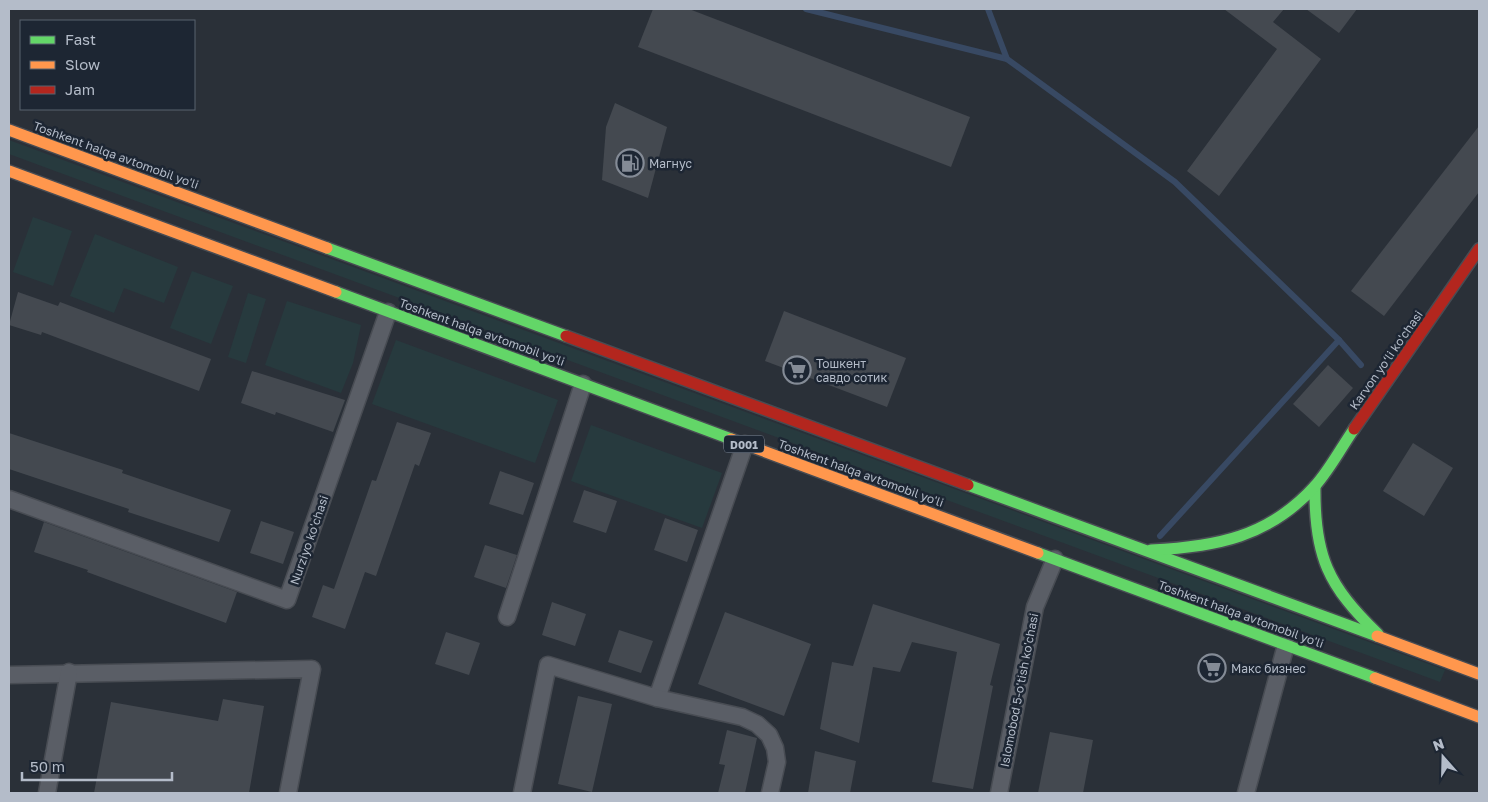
<svg xmlns="http://www.w3.org/2000/svg" width="1488" height="802" viewBox="0 0 1488 802" font-family="'Golos Text',sans-serif">
	<style>
		.green { fill: #273a3e }
		.lines { fill: none; stroke-linecap: round; stroke-linejoin: round }
		.stream { stroke: #384963; stroke-width: 6 }
		.building { fill: #444950 }
		.street-casing { stroke: #484c53; stroke-width: 19 }
		.fast-casing { stroke: #484c53; stroke-width: 14 }
		.slow-casing { stroke: #484c53; stroke-width: 14 }
		.jam-casing { stroke: #484c53; stroke-width: 14 }
		.street { stroke: #5a5e66; stroke-width: 16 }
		.fast { stroke: #63d668; stroke-width: 11 }
		.slow { stroke: #ff974d; stroke-width: 11 }
		.jam { stroke: #b3261e; stroke-width: 11 }
		.labels { text-anchor: middle; dominant-baseline: central; stroke-width: 5; stroke-linejoin: round; paint-order: stroke }
		.shield { fill: #1d2633; stroke: #878f9c; stroke-width: 1 }
		.shield-label { font-size: 11px; font-weight: bold; fill: #b4bcc9 }
		.street-label { font-size: 12px; fill: #b4bcc9; stroke: #1d2633 }
		.poi-label { font-size: 12px; fill: #b4bcc9; stroke: #1d2633; text-anchor: start }
	</style>
	<rect width="100%" height="100%" fill="#2a3038"/>
	<g class="green">
		<path d="M9,140L1445,670L1440,682L9,154Z"/>
		<path d="M33,217L72,231L53,286L13,272Z"/>
		<path d="M95,234L178,267L164,303L124,288L114,313L70,296Z"/>
		<path d="M192,271L233,286L211,344L170,328Z"/>
		<path d="M248,293L266,299L246,363L228,357Z"/>
		<path d="M287,301L361,325L353,363L341,393L265,365Z"/>
		<path d="M396,340L558,400L535,463L372,404Z"/>
		<path d="M591,425L722,473L702,528L571,481Z"/>
	</g>
	<g class="lines">
		<g class="stream">
			<path d="M806,9L1007,59L1175,182L1339,340L1361,365"/>
			<path d="M988,9L1007,59"/>
			<path d="M1160,536L1339,340"/>
		</g>
	</g>
	<g class="building">
		<path d="M653,9H689L970,117L951,167L638,47Z"/>
		<path d="M1224,9H1284L1273,22L1321,59L1219,196L1187,171L1277,49Z"/>
		<path d="M1306,9H1357L1339,33Z"/>
		<path d="M615,103L667,127L648,198L602,180L606,127Z"/>
		<path d="M1479,126V192L1384,316L1351,291Z"/>
		<path d="M18,292L58,306L60,302L211,359L199,391L42,332L41,335L9,325Z"/>
		<path d="M784,311L906,358L887,407L765,361Z"/>
		<path d="M1328,365L1353,388L1319,427L1293,404Z"/>
		<path d="M252,371L345,400L333,432L276,412L275,415L241,403Z"/>
		<path d="M397,422L431,433L419,466L415,464L376,576L365,572L345,629L312,617L323,585L334,589L372,480L376,481Z"/>
		<path d="M9,433L123,470L122,473L231,510L219,542L128,512L129,509L9,469Z"/>
		<path d="M1413,443L1453,468L1424,516L1383,491Z"/>
		<path d="M500,471L534,483L523,515L489,504Z"/>
		<path d="M584,490L617,501L606,533L573,522Z"/>
		<path d="M665,518L698,530L687,562L654,550Z"/>
		<path d="M261,521L294,532L283,564L250,553Z"/>
		<path d="M44,522L237,592L226,623L87,572L88,570L34,552Z"/>
		<path d="M485,545L517,555L506,588L474,577Z"/>
		<path d="M552,602L586,614L575,646L542,635Z"/>
		<path d="M873,604L1000,644L990,685L993,686L973,789L932,782L957,652L912,642L900,672L873,667L859,743L820,729L832,662L853,666Z"/>
		<path d="M725,612L811,644L784,716L698,684Z"/>
		<path d="M619,630L653,641L641,673L608,662Z"/>
		<path d="M446,632L480,643L469,675L435,664Z"/>
		<path d="M578,696L612,704L592,792L558,784Z"/>
		<path d="M223,699L264,706L249,793H94L111,702L218,721Z"/>
		<path d="M727,730L757,738L745,793H718L725,765L719,764Z"/>
		<path d="M1050,732L1093,740L1083,793H1038Z"/>
		<path d="M815,751L856,761L850,793H808Z"/>
	</g>
	<g class="lines">
		<g class="street-casing">
			<g id="street">
				<path d="M9,499L287,600L388,312"/>
				<path d="M507,617L583,384"/>
				<path d="M9,675L312,669L288,793"/>
				<path d="M657,698L745,444"/>
				<path d="M47,793L69,672"/>
				<path d="M522,793L548,665L657,698L742,717L757,724L769,735L775,748L777,762L770,793"/>
				<path d="M999,793L1035,607L1055,559"/>
				<path d="M1246,793L1286,645"/>
			</g>
		</g>
		<g class="fast-casing">
			<g id="fast">
				<path d="M327,248L566,336"/>
				<path d="M336,292L731,439"/>
				<path d="M968,485L1377,636"/>
				<path d="M1315,486C1314,556 1328,586 1378,634"/>
				<path d="M1151,550C1216,547 1269,537 1315,486C1330,469 1341,448 1354,429"/>
				<path d="M1038,553L1375,678"/>
			</g>
		</g>
		<g class="slow-casing">
			<g id="slow">
				<path d="M9,130L327,248"/>
				<path d="M9,171L336,292"/>
				<path d="M731,439L1038,553"/>
				<path d="M1377,636L1479,674"/>
				<path d="M1375,678L1479,717"/>
			</g>
		</g>
		<g class="jam-casing">
			<g id="jam">
				<path d="M566,336L968,485"/>
				<path d="M1354,429L1479,249"/>
			</g>
		</g>
		<use href="#street" class="street"/>
		<use href="#fast" class="fast"/>
		<use href="#slow" class="slow"/>
		<use href="#jam" class="jam"/>
	</g>
	<defs>
		<g id="fuel-ring" transform="scale(1.4375)"><circle r="9.5" fill="#1d2633" stroke="#848b96" stroke-width="1.5"/><path d="M-5.5-6h7V0h2V4h1.3V-2.5L3-4.5l.8-.8L6-3V5H2.5V1h-1V6h-7ZM-4.2-4.7v3.2H.2V-4.7Z" fill="#848b96"/></g>
		<g id="supermarket-ring" transform="scale(1.4375)"><circle r="9.5" fill="#1d2633" stroke="#848b96" stroke-width="1.5"/><path d="M-6-5.5h2.5l.6 2H6L4.5 2H-2.5L-4.4-4H-6ZM-1.5 3.2a1.3 1.3 0 1 0 .1 0ZM3 3.2a1.3 1.3 0 1 0 .1 0Z" fill="#848b96"/></g>
	</defs>
	<g fill-rule="evenodd">
		<use href="#fuel-ring" x="630" y="163"/>
		<use href="#supermarket-ring" x="797" y="370"/>
		<use href="#supermarket-ring" x="1212" y="668"/>
	</g>
	<g class="labels">
		<rect class="shield" x="724" y="435.5" width="40" height="17" rx="4"/>
		<g class="shield-label">
			<text x="744" y="444">D001</text>
		</g>
		<g class="street-label">
			<text transform="translate(116 155) rotate(20)">Toshkent halqa avtomobil yo'li</text>
			<text transform="translate(482 332) rotate(20)">Toshkent halqa avtomobil yo'li</text>
			<text transform="translate(1386 360) rotate(-55)">Karvon yo‘li ko'chasi</text>
			<text transform="translate(861 473) rotate(20)">Toshkent halqa avtomobil yo'li</text>
			<text transform="translate(309 540) rotate(-71)">Nurziyo ko'chasi</text>
			<text transform="translate(1241 614) rotate(20)">Toshkent halqa avtomobil yo'li</text>
			<text transform="translate(1019 690) rotate(-79)">Islomobod 5-o'tish ko'chasi</text>
		</g>
		<g class="poi-label">
			<text x="649" y="163">Магнус</text>
			<text x="816" y="363">Тошкент<tspan x="816" dy="14">савдо сотик</tspan></text>
			<text x="1231" y="668">Макс бизнес</text>
		</g>
	</g>
	<rect width="1488" height="802" fill="none" stroke="#b4bcc9" stroke-width="20"/>
	<rect x="20" y="20" width="175" height="90" fill="#1d2633" stroke="#59626f"/>
	<rect x="30" y="36" width="25" height="8" fill="#63d668" stroke="#59626f"/>
	<text x="65" y="45" font-size="15" fill="#b4bcc9">Fast</text>
	<rect x="30" y="61" width="25" height="8" fill="#ff974d" stroke="#59626f"/>
	<text x="65" y="70" font-size="15" fill="#b4bcc9">Slow</text>
	<rect x="30" y="86" width="25" height="8" fill="#b3261e" stroke="#59626f"/>
	<text x="65" y="95" font-size="15" fill="#b4bcc9">Jam</text>
	<g transform="translate(1443 757) rotate(340)" stroke="#1d2633" stroke-width="4" paint-order="stroke">
	<path d="M0-4L9 19L0 12L-9 19Z" fill="#b4bcc9"/>
	<text y="-8" font-size="14" font-weight="bold" text-anchor="middle" fill="#b4bcc9">N</text>
	</g>
	<path d="M22 772v8h150v-8" fill="none" stroke="#b4bcc9" stroke-width="2.5"/>
	<text x="30" y="772" font-size="15" fill="#b4bcc9" stroke="#1d2633" stroke-width="4" paint-order="stroke">50 m</text>
</svg>
